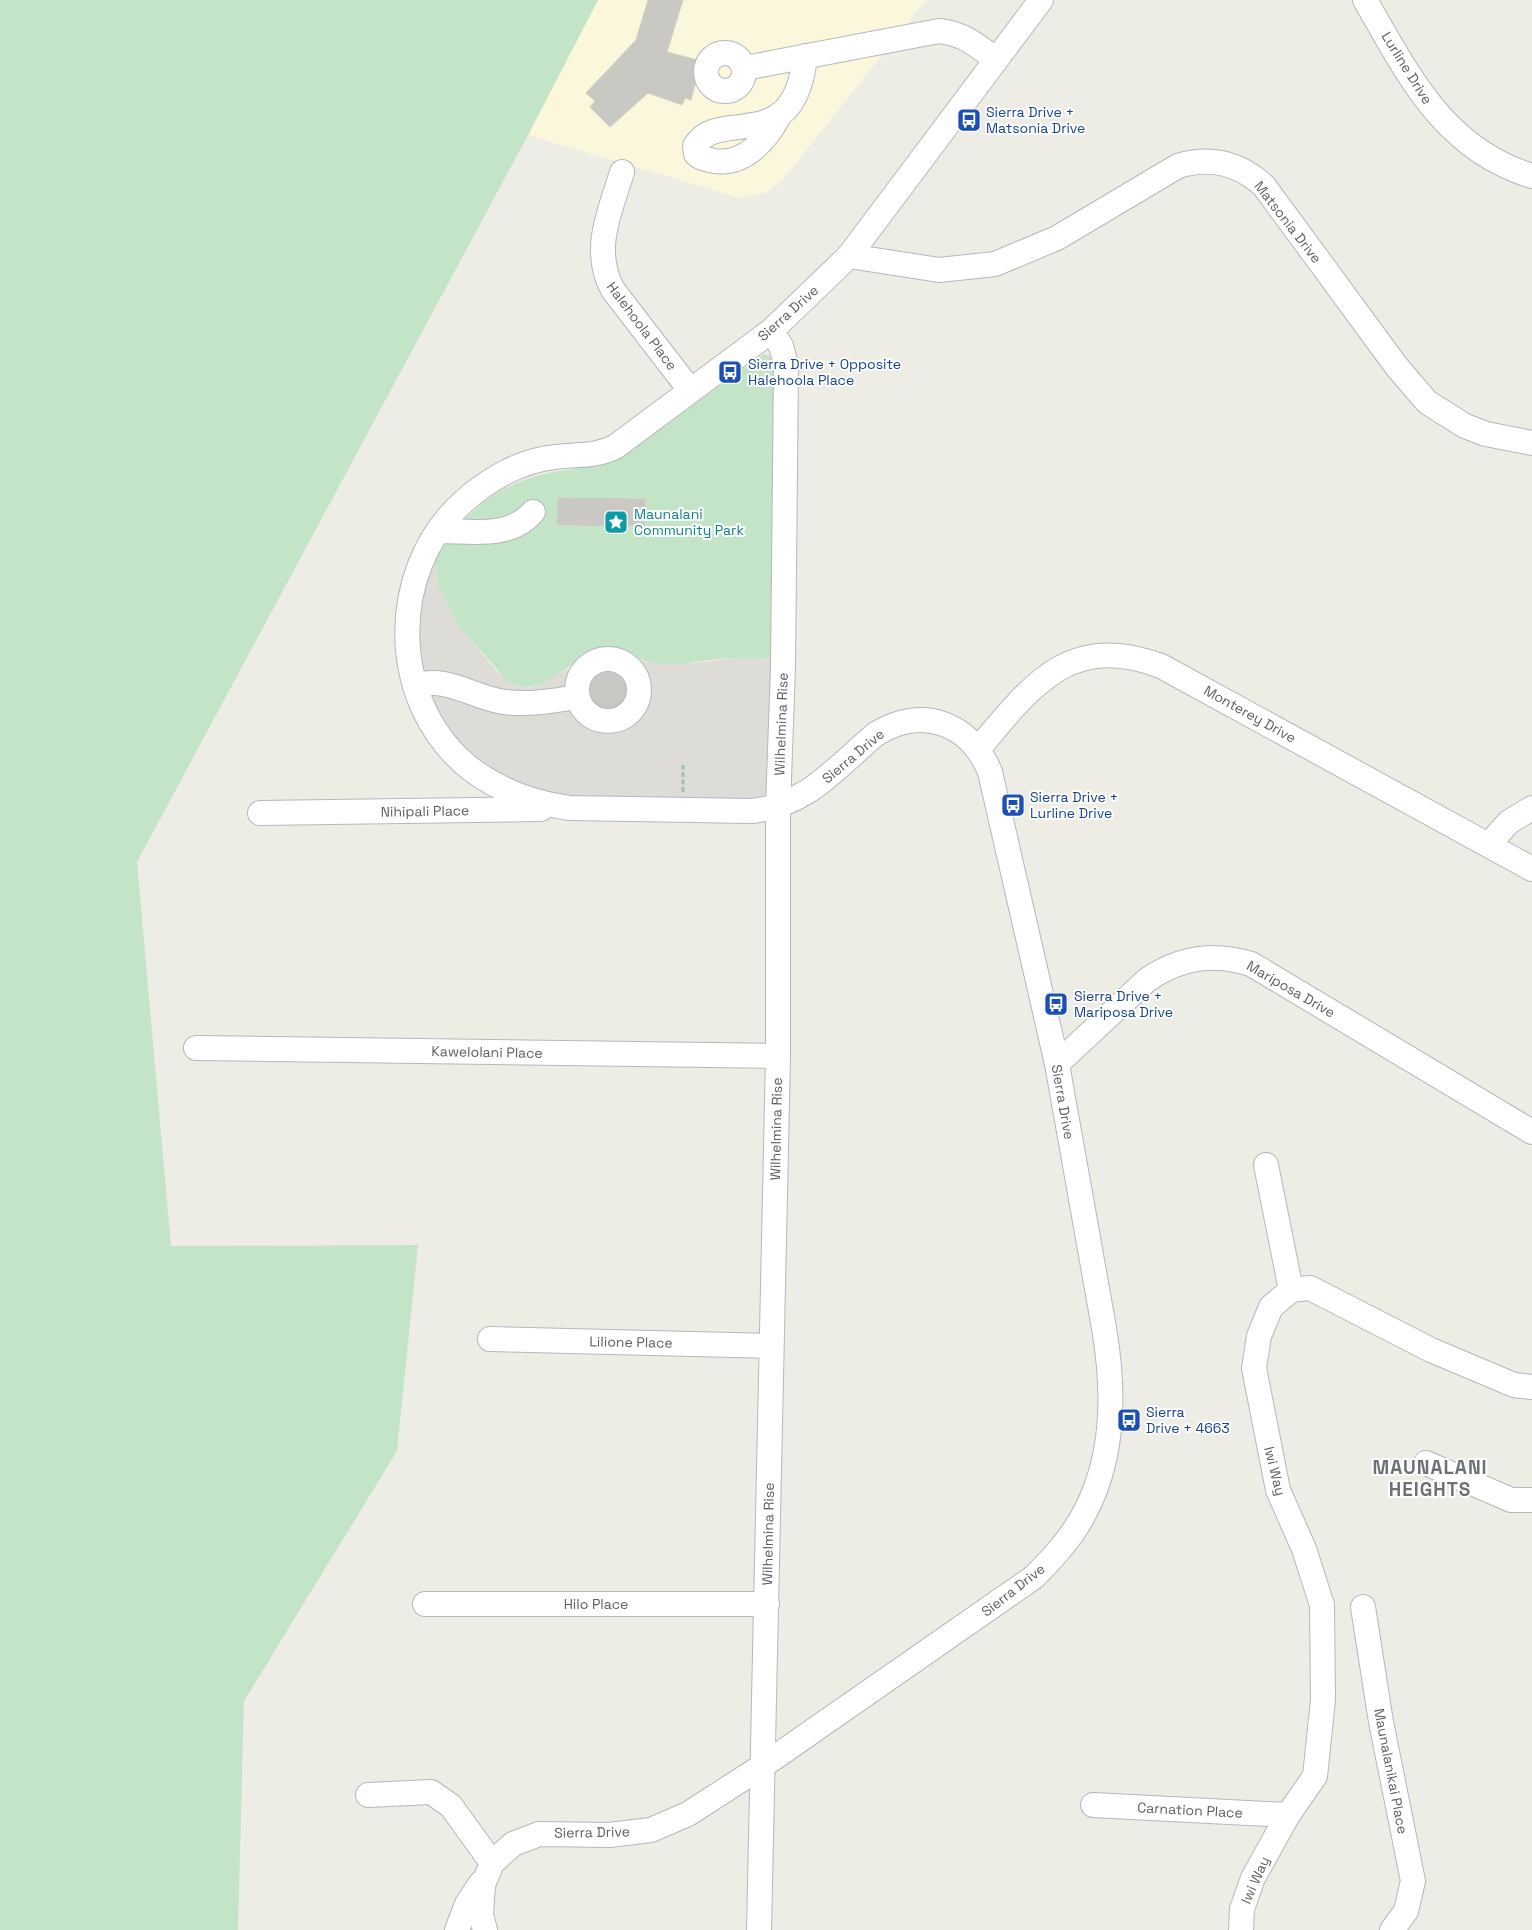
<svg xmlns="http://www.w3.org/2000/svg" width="1532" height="1930" viewBox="0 0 1532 1930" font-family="'Space Grotesk',sans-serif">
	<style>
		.commercial { fill: #fbf7dd }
		.industrial { fill: #dddcd7 }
		.green { fill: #c4e4c7 }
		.building { fill: #cac8c2; stroke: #d2cfc4 }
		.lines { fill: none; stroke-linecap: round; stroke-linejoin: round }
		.minor-casing { stroke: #b5b7bb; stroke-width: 26 }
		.path { stroke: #9ec4ac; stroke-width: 3; stroke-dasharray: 5 2.5; stroke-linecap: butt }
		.minor { stroke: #fff; stroke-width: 24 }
		.labels { text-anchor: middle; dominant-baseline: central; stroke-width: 4; stroke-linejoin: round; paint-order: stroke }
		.street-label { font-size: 14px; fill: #5d6064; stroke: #fff }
		.transit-label { font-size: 14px; fill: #164399; stroke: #fff; text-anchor: start }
		.culture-label { font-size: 14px; fill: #0d838f; stroke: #fff; text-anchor: start }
		.district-label { font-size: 19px; font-weight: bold; letter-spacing: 1px; fill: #6e7176; stroke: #fff }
	</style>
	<rect width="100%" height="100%" fill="#eeede5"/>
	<path class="commercial" d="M598,0H926L785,177L768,192L740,198L528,135Z"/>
	<path class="industrial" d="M434,559L438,585L460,627L498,673L529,688L550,679L592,656L604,654L662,664L697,663L734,658H771V786L767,795L759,800L571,798L534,791L483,765L455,740L434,708L421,673L417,614Z"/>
	<g class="green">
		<path d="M0,0H598L528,135L137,862L171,1246L418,1245L397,1451L244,1701L238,1930H0Z"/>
		<path d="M764,354L771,357L774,361L771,658C751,658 730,657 710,660C695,662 680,665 664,664C644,663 612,650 593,655C563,663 541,701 507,681L460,627L438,585L434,559C464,515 494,485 548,473C572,468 596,468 619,459Z"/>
	</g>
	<g class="building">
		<path d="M648,0H683L667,52L701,61L691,100L685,98L682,105L648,93L610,127L590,107L595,101L586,93L636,40Z"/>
		<path d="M558,498L645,499V526L557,525Z"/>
		<path d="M603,663L620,665L627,670L636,685L634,702L622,714L614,718L597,716L586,707L591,695L588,689L582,684L583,679L588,672Z"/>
	</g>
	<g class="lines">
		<g class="minor-casing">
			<g id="minor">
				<path d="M1365,0C1408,74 1443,149 1532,176"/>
				<circle cx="725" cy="72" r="19"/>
				<path d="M745,68L939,31C962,33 977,45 995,59"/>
				<path d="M780,114C768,138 745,166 714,161C707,159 701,159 696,154L695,146C719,106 795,159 805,56"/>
				<path d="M622,172C610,212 591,250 613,290L690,390"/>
				<path d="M849,256L939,270L995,264L1057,238L1178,166C1211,156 1239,163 1264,186L1397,367L1427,402L1465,426L1486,434L1532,443"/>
				<path d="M439,531C471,531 510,539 533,512"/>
				<circle cx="608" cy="690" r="31"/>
				<path d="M415,686C446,675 474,698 504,702C529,705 553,701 577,697"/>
				<path d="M978,749C1031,687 1069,631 1161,666L1532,869"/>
				<path d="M260,813L541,809"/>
				<path d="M1489,844L1509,822L1532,808"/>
				<path d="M196,1048L778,1056"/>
				<path d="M1057,1064L1147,980C1180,957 1213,952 1251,964L1532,1132"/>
				<path d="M1266,1165L1291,1290"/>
				<path d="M490,1339L771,1346"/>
				<path d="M1426,1463L1511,1500H1532"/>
				<path d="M425,1604H767"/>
				<path d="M1363,1607L1381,1722L1413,1881L1406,1911L1392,1930"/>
				<path d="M368,1795L431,1792L451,1806L492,1863"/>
				<path d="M1093,1805L1288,1815"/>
				<path d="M457,1930L467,1904L481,1883"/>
				<path d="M485,1930L481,1915L483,1885L492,1863L513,1844L539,1834L609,1835L651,1830L688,1814L764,1765L1034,1577C1043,1568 1052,1559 1060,1549C1114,1486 1117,1405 1104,1328L1057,1064L990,772C970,723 922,705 876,734C835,768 808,805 752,811L569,808C533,803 502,792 472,770C389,706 386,573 462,503C487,480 521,460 556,457C576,454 595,457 615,447L771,331L849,256L1041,0"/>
				<path d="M759,1930L778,1056V807L783,667L785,471L786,364L781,346L771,331"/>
				<path d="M1241,1930L1242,1909L1253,1878L1288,1815L1315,1776L1323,1700L1322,1605L1304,1549L1278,1490L1254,1368L1259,1336L1271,1307L1291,1290L1310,1288L1431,1350L1514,1385L1532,1387"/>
			</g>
		</g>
		<path class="path" d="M683,792V765"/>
		<use href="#minor" class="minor"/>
	</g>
	<defs>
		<g id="bus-square" transform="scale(1.25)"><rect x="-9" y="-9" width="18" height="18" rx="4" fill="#1a4fb4" stroke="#fff"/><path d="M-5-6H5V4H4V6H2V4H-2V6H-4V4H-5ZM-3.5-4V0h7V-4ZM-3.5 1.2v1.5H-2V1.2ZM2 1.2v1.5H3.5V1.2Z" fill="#fff"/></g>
		<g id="sight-square" transform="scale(1.25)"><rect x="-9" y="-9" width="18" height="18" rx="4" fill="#0f9aa8" stroke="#fff"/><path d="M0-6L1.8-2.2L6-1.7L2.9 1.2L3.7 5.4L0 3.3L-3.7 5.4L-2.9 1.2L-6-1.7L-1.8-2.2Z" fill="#fff"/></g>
	</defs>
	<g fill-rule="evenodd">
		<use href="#bus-square" x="969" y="120"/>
		<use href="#bus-square" x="730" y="372"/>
		<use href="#sight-square" x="616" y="522"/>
		<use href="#bus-square" x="1013" y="805"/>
		<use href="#bus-square" x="1056" y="1004"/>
		<use href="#bus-square" x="1129" y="1420"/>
	</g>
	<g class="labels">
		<g class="street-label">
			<text transform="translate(1407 68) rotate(58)">Lurline Drive</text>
			<text transform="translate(1288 222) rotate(52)">Matsonia Drive</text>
			<text transform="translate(788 313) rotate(-42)">Sierra Drive</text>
			<text transform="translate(642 326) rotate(53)">Halehoola Place</text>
			<text transform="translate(1250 714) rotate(29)">Monterey Drive</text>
			<text transform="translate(781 724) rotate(-88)">Wilhelmina Rise</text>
			<text transform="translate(853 756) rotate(-40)">Sierra Drive</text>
			<text transform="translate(425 811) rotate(-1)">Nihipali Place</text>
			<text transform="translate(1291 989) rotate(30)">Mariposa Drive</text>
			<text transform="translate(487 1052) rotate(1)">Kawelolani Place</text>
			<text transform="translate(1063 1102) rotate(80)">Sierra Drive</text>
			<text transform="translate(776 1129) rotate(-89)">Wilhelmina Rise</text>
			<text transform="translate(631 1342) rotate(1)">Lilione Place</text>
			<text transform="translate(1275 1471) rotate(76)">Iwi Way</text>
			<text transform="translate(768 1534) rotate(-89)">Wilhelmina Rise</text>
			<text transform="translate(1013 1590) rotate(-38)">Sierra Drive</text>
			<text x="596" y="1604">Hilo Place</text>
			<text transform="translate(1391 1771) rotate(79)">Maunalanikai Place</text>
			<text transform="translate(1190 1810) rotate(3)">Carnation Place</text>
			<text transform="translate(592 1832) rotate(-1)">Sierra Drive</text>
			<text transform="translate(1255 1880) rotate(-66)">Iwi Way</text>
		</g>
		<g class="transit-label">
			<text x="986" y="112">Sierra Drive +<tspan x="986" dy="16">Matsonia Drive</tspan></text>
			<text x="748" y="364">Sierra Drive + Opposite<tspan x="748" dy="16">Halehoola Place</tspan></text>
			<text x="1030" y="797">Sierra Drive +<tspan x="1030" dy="16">Lurline Drive</tspan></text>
			<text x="1074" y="996">Sierra Drive +<tspan x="1074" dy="16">Mariposa Drive</tspan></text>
			<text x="1146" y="1412">Sierra<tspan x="1146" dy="16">Drive + 4663</tspan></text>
		</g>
		<g class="culture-label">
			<text x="634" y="514">Maunalani<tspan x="634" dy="16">Community Park</tspan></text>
		</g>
		<g class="district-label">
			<text x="1430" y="1467">MAUNALANI<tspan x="1430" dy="22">HEIGHTS</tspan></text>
		</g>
	</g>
</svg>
